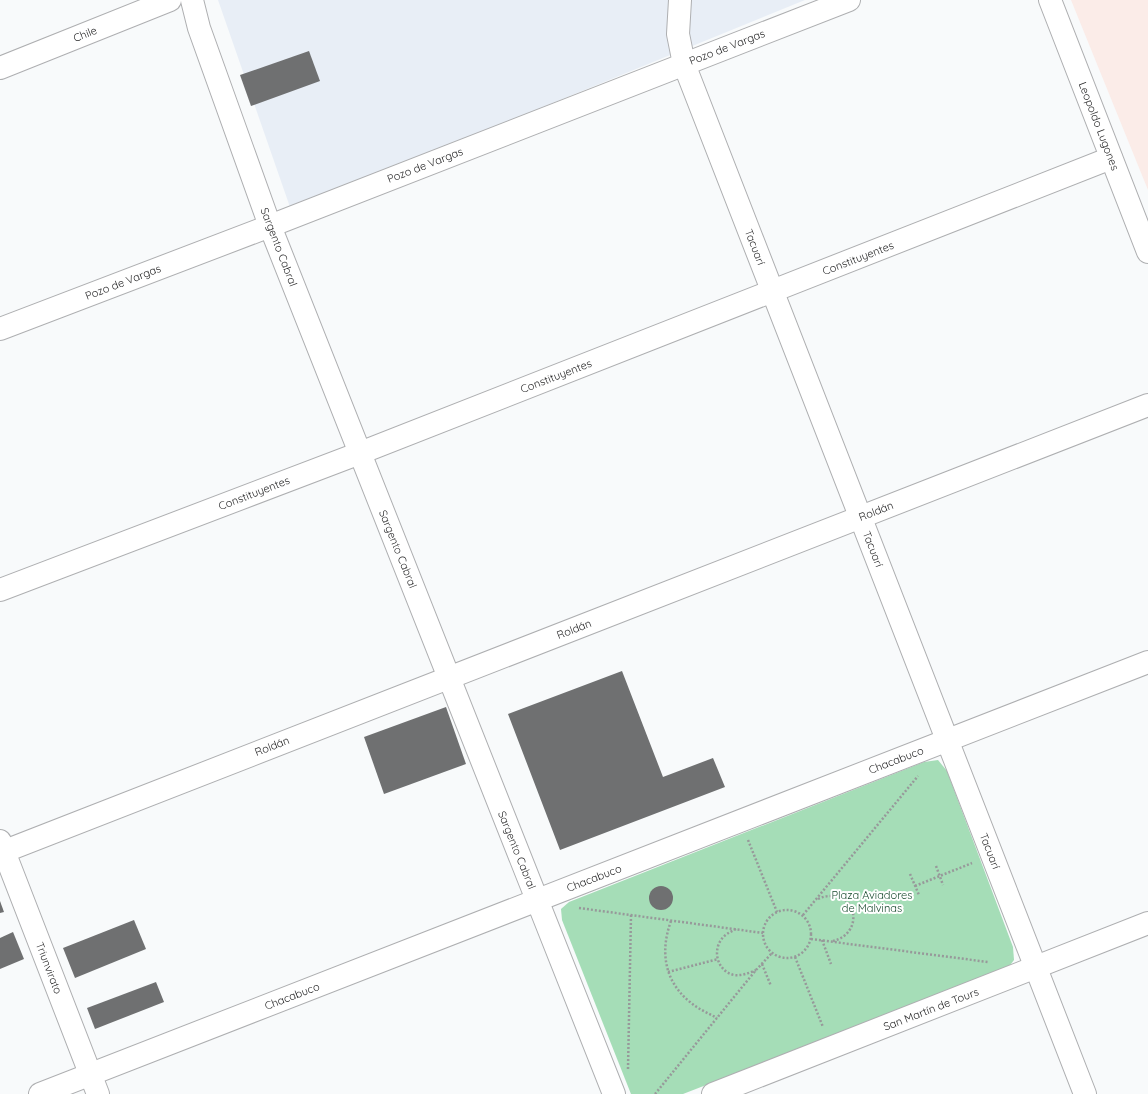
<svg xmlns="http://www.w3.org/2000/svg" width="1148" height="1094" viewBox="0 0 1148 1094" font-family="Quicksand,sans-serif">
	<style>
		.commercial { fill: #fbece8 }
		.built { fill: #e8eef6 }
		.green { fill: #a5ddb7 }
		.building { fill: #6f7071 }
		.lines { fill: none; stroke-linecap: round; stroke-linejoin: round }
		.street-casing { stroke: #aeafb1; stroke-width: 24 }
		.secondary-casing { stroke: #aeafb1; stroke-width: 24 }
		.path { stroke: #97999a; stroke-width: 2.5; stroke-dasharray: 2 2; stroke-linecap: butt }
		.street { stroke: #fff; stroke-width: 22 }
		.secondary { stroke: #fff; stroke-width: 22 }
		.labels { text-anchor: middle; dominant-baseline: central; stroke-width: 4; stroke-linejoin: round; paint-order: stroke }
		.street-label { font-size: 11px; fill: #282829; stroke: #fff }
		.park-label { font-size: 11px; fill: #184a2e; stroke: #fff }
	</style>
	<rect width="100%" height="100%" fill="#f8fafb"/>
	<path class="commercial" d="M1071,0H1148V190Z"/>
	<path class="built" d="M218,0H805L291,210Z"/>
	<path class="green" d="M938,760L947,771L1013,947L1014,960L1008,968L683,1094H631L562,920L561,909L569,902L924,762Z"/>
	<g class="building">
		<path d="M309,51L320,81L251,106L240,75Z"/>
		<path d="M622,671L663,777L713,758L725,787L560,850L508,714Z"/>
		<path d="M446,707L466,764L384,794L364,737Z"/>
		<circle cx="661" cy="898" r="12"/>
		<path d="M0,901L4,912L0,913Z"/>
		<path d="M134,920L146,949L75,978L63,948Z"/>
		<path d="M13,932L24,959L0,969V938Z"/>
		<path d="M156,982L164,1002L95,1029L87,1008Z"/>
	</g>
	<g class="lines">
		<g class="street-casing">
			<g id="street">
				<path d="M192,0L199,28L270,226L614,1094"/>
				<path d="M680,0L678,34L684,64L1085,1094"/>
				<path d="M1050,0L1148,252"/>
				<path d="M0,68L170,0"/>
				<path d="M0,329L270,226L849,0"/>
				<path d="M0,590L360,453L1111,158"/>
				<path d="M0,853L1148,405"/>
				<path d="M40,1094L1148,662"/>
				<path d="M713,1094L1148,923"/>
			</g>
		</g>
		<g class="secondary-casing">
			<path id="secondary" d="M0,841L98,1094"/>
		</g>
		<g class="path">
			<path d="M748,840L777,912"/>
			<path d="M936,866L943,885"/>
			<path d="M910,874L919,895"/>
			<path d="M915,886L972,863"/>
			<path d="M818,899C822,897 826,896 830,896C858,894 863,934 833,941"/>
			<path d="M579,908L763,933"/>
			<circle cx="787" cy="934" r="24"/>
			<path d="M803,915L918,776"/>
			<path d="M671,921C660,951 664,981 690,1002C698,1009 708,1013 717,1018"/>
			<path d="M736,929C730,932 724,935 721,940C712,953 719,972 734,975C742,976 749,973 756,970"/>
			<path d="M811,939L988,962"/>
			<path d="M822,940L831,964"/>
			<path d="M795,957L823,1027"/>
			<path d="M762,964L771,986"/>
			<path d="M668,972L718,959"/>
			<path d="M628,1069L631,915"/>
			<path d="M655,1094L756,970L772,953"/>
		</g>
		<use href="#street" class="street"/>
		<use href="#secondary" class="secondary"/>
	</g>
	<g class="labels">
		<g class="street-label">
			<text transform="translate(85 34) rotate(-22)">Chile</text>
			<text transform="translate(727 47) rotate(-21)">Pozo de Vargas</text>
			<text transform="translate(1099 126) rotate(69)">Leopoldo Lugones</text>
			<text transform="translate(425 165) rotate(-21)">Pozo de Vargas</text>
			<text transform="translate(279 247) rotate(69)">Sargento Cabral</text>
			<text transform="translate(755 247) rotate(69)">Tacuarí</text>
			<text transform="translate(858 258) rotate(-21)">Constituyentes</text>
			<text transform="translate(123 282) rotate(-21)">Pozo de Vargas</text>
			<text transform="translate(556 376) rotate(-21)">Constituyentes</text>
			<text transform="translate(254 493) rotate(-21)">Constituyentes</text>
			<text transform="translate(876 511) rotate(-21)">Roldán</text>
			<text transform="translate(398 549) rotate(68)">Sargento Cabral</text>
			<text transform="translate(873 549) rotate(69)">Tacuarí</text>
			<text transform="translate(574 629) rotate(-21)">Roldán</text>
			<text transform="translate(272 746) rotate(-21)">Roldán</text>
			<text transform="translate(896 760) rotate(-21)">Chacabuco</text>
			<text transform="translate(517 850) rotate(68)">Sargento Cabral</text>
			<text transform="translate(990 851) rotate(69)">Tacuarí</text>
			<text transform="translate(594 878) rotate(-21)">Chacabuco</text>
			<text transform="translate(49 968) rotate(69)">Triunvirato</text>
			<text transform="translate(292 996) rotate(-21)">Chacabuco</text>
			<text transform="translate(931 1009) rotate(-21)">San Martín de Tours</text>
		</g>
		<g class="park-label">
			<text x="872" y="895">Plaza Aviadores<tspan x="872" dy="13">de Malvinas</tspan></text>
		</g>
	</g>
</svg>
